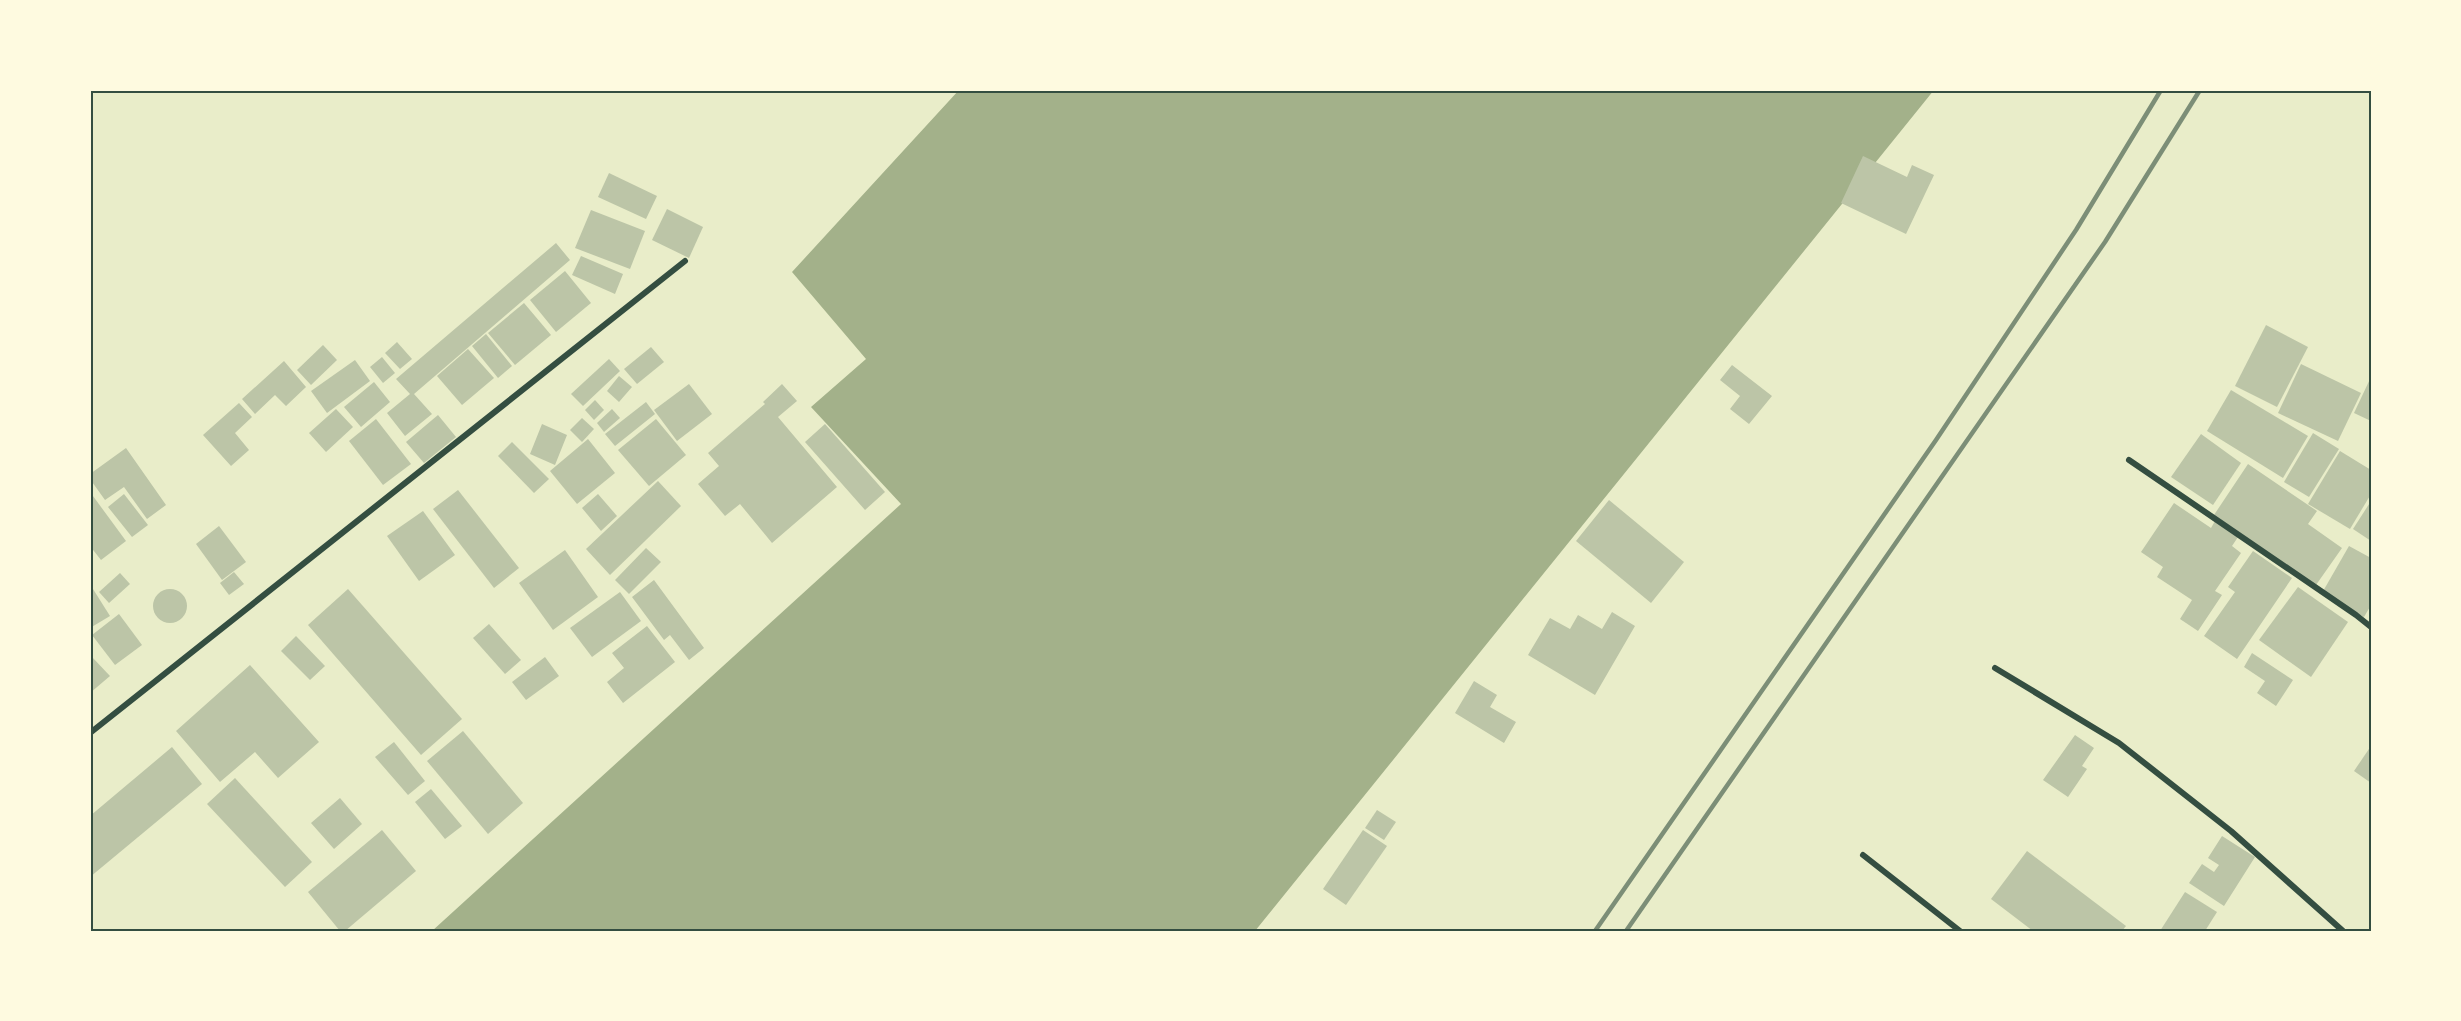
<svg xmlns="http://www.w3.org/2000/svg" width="2461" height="1021" viewBox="0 0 2461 1021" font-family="'Crimson Pro',serif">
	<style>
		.water { fill: #a3b18a }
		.building { fill: #bcc5a7 }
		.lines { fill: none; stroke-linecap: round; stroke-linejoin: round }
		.minor { stroke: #344e41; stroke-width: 6 }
		.rail { stroke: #7c8e77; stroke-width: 4.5 }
		.neatline { fill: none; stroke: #344e41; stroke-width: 2 }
	</style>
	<rect width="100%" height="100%" fill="#e9edc9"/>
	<path class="water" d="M959,90H1934L1255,931H432L901,504L811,407L866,359L792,272Z"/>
	<g class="building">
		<path d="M1863,156L1907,177L1912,165L1934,175L1906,234L1841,203Z"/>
		<path d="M609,173L657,196L646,219L598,197Z"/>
		<path d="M667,209L703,227L689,258L652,240Z"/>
		<path d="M591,210L645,231L630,269L575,248Z"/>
		<path d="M556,243L570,260L414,394L432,414L405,436L387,413L410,394L396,379Z"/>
		<path d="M581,256L623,274L615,294L572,275Z"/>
		<path d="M565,271L591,303L556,332L530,300Z"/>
		<path d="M524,303L551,335L515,365L488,333Z"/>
		<path d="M2266,325L2308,347L2277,407L2235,386Z"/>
		<path d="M486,334L512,366L498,378L472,346Z"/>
		<path d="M397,342L412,359L400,369L385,353Z"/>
		<path d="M323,345L337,360L311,385L297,370Z"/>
		<path d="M651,347L664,362L637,384L624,369Z"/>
		<path d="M468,349L494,378L462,405L437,376Z"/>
		<path d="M382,357L395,373L383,383L370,367Z"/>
		<path d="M609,359L620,371L583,406L571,394Z"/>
		<path d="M355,360L370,381L327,413L311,391Z"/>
		<path d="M284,361L306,387L286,406L275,395L255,414L242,399Z"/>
		<path d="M2301,364L2361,393L2338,441L2278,413Z"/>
		<path d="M1732,365L1772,396L1749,424L1730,409L1740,396L1720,380Z"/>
		<path d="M619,376L632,387L619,402L607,391Z"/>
		<path d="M2371,377V421L2354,413Z"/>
		<path d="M374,382L390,402L361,427L344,407Z"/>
		<path d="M689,384L712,414L677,441L654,410Z"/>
		<path d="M782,384L797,401L778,417L837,487L772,543L740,504L725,516L698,484L719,466L708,453L765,404L763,402Z"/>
		<path d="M2231,390L2308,436L2283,478L2207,431Z"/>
		<path d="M595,400L604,410L594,420L585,410Z"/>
		<path d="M646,402L655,414L615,446L605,434Z"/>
		<path d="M239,403L252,417L235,433L249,450L231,466L203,435Z"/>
		<path d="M336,409L353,427L326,452L309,433Z"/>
		<path d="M612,409L620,418L604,432L597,423Z"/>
		<path d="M438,415L456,437L424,463L406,442Z"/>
		<path d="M582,418L594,429L582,442L570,430Z"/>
		<path d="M376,419L411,464L383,485L349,441Z"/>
		<path d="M656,419L686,455L649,486L618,450Z"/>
		<path d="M542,424L567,435L555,465L530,454Z"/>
		<path d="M825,424L885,492L865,510L805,442Z"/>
		<path d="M2313,433L2339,449L2309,497L2284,482Z"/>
		<path d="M2201,434L2241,463L2213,505L2171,477Z"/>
		<path d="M588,439L615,473L577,504L550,471Z"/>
		<path d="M512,442L549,479L534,493L498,456Z"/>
		<path d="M126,448L166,505L147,519L124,487L105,500L90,479V474Z"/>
		<path d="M2340,451L2371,470V494L2350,529L2308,504Z"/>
		<path d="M2248,464L2317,511L2308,524L2342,548L2316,585L2214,515Z"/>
		<path d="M658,481L681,506L610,575L586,549Z"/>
		<path d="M458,490L519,568L494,588L433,509Z"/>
		<path d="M90,492L126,541L101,560L90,546Z"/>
		<path d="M124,494L148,525L132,537L108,507Z"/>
		<path d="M598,494L617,516L601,531L582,508Z"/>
		<path d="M1609,500L1684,562L1651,603L1576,541Z"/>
		<path d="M2371,501V541L2353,529Z"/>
		<path d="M2174,503L2211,528L2215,521L2238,537L2232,546L2241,553L2215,591L2222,595L2198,631L2180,619L2192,600L2157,577L2163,567L2141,552Z"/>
		<path d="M423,511L455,555L419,581L387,536Z"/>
		<path d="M219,526L246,562L222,580L196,544Z"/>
		<path d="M2349,546L2371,558V605L2364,617L2322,593Z"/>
		<path d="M646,548L661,562L629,594L615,580Z"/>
		<path d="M565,550L598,597L553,630L519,583Z"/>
		<path d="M2253,551L2292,578L2237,659L2204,636L2235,592L2228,587Z"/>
		<path d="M234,572L244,584L229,595L220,583Z"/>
		<path d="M120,573L130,584L109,603L99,592Z"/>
		<path d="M654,580L704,648L689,660L670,635L664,640L632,597Z"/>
		<path d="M2298,587L2348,622L2311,677L2259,640Z"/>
		<path d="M93,589L110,616L90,628V591Z"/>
		<path d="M348,589L462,719L421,755L308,625Z"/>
		<circle cx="170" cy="606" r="17"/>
		<path d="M620,592L641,621L592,657L570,628Z"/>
		<path d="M1612,612L1635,626L1595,695L1528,655L1550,618L1570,629L1578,615L1602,629Z"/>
		<path d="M119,614L142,645L115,665L92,635Z"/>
		<path d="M489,624L521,660L505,674L473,638Z"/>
		<path d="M647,626L675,662L623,703L607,682L624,668L612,653Z"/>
		<path d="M296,636L325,666L310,680L281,651Z"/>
		<path d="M2252,653L2293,680L2276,706L2257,693L2265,681L2244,667Z"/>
		<path d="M92,657L110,676L90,693V659Z"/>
		<path d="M545,657L559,676L526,700L512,682Z"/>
		<path d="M250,665L319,742L278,778L255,752L220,782L176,731Z"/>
		<path d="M1474,681L1497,695L1490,707L1516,722L1504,743L1455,713Z"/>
		<path d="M463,731L523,803L488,834L427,761Z"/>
		<path d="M2075,735L2094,748L2082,766L2087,769L2068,797L2043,780Z"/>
		<path d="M394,742L425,781L408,795L375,757Z"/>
		<path d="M2371,746V783L2354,771Z"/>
		<path d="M172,747L202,784L90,877V816Z"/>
		<path d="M235,778L312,862L285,887L207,804Z"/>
		<path d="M431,789L462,826L445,839L415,802Z"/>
		<path d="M340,798L362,824L334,849L311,823Z"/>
		<path d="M1377,810L1396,822L1384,840L1365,828Z"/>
		<path d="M382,830L416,871L345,931H340L308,892Z"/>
		<path d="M1363,830L1387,846L1346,905L1323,889Z"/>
		<path d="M2222,836L2255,857L2224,906L2189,883L2202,864L2214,872L2219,865L2208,858Z"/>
		<path d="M2027,851L2126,926L2122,931H2033L1991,899Z"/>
		<path d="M2185,892L2217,912L2205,931H2160Z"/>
	</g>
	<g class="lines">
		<g class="minor">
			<path d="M2129,460L2356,615L2371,627"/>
			<path d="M1995,668L2119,743L2231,831L2343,931"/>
			<path d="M90,733L685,261"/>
			<path d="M1863,855L1960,931"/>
		</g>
		<g class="rail">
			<path d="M1595,931L1936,440L2076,230L2161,90"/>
			<path d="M1626,931L2105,242L2200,90"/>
		</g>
	</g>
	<rect width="2461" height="1021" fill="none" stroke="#fefae0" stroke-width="183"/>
	<rect x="92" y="92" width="2278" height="838" class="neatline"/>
</svg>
